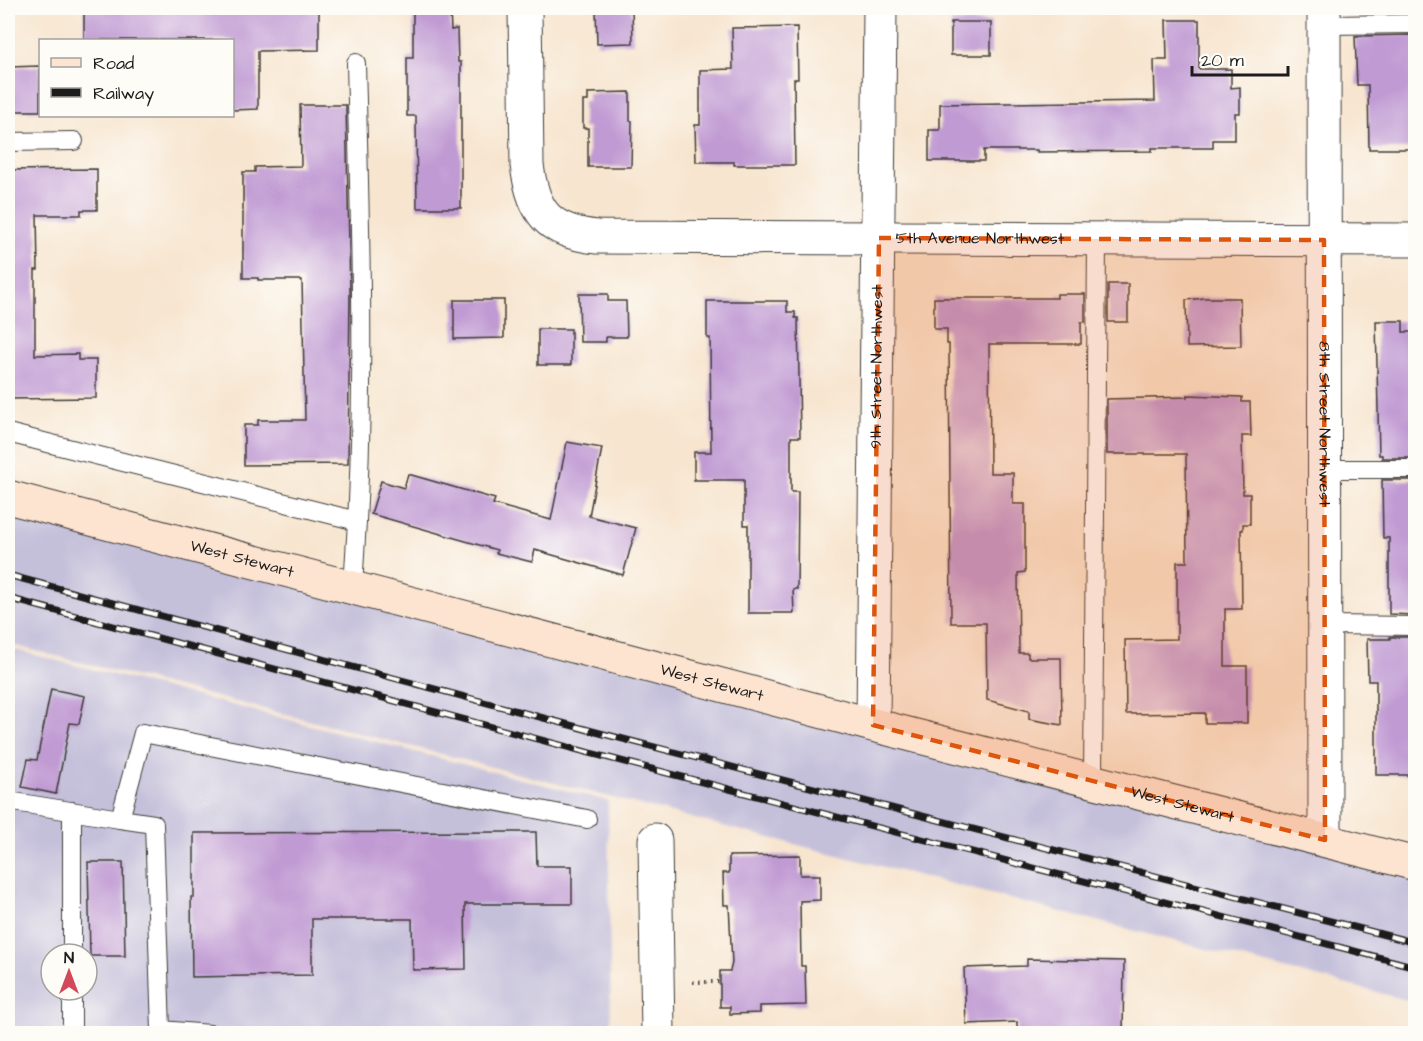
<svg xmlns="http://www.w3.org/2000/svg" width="1423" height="1041" viewBox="0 0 1423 1041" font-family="'Architects Daughter',sans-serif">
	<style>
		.industrial { fill: #c5c0da; fill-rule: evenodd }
		.building { fill: #c09ad3 }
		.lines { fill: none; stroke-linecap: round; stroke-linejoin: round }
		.lane-casing { stroke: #3d3a37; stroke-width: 20 }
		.street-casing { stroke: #3d3a37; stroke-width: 35 }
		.secondary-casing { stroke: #3d3a37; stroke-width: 35 }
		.path { stroke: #3d3a37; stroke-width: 4; stroke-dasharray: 1.5 4.5; stroke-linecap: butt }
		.lane { stroke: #fff; stroke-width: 18 }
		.street { stroke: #fff; stroke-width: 33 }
		.secondary { stroke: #fde4d1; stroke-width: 33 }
		.rail-casing { stroke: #1c1c1c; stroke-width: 7 }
		.rail { stroke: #fdfcf7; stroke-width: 4.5; stroke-dasharray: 14; stroke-linecap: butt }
		.marked { fill: #de560d; fill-opacity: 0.2; stroke: #de560d; stroke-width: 4.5; stroke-dasharray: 12 8; stroke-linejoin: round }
		.labels { text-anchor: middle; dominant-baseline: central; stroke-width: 6; stroke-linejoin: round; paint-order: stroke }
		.street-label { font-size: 16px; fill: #1c1c1c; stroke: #fdfcf7 }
	</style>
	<rect width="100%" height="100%" fill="#fdfcf7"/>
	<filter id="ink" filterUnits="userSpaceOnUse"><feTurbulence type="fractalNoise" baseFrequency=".0167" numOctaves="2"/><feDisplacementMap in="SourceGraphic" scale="12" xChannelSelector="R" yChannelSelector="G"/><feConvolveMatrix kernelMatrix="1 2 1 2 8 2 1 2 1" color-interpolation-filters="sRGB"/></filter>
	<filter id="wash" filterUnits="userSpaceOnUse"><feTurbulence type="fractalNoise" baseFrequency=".008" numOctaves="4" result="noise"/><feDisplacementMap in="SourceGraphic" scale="24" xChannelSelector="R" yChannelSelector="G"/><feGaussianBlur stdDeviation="1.35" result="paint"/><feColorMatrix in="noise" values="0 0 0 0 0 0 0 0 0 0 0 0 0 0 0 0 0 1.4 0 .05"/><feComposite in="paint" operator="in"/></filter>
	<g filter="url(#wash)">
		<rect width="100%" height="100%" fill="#f7e5cf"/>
		<g class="industrial">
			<path d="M8,497L1415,864V1002L8,644Z"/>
			<path d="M8,648L608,801L611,1033H8ZM51,954H87V990H51Z"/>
		</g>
		<g id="blocks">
			<g class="building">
				<path d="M84,8H319V50L258,51V109L232,110V40H84Z"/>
				<path d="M596,8H632L633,43L597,44Z"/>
				<path d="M450,10L451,30L457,29L458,62H461V208H417L416,116H407V58H413V11Z"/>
				<path d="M1166,20H1199V69H1231V88L1240,87V113H1235V140H1213V148H1152V151L1037,152V150H984V161H929V130H940V104L1155,101L1154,60H1167Z"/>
				<rect x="951" y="22" width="40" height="33"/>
				<path d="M797,27L798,79H794L795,165H734V162H696L695,125H700V70L733,69L732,28Z"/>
				<path d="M1416,35V149H1369L1368,85H1357L1355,36Z"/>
				<path d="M40,66V111H8V67Z"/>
				<path d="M630,92V121H632L631,167H588V128H583V101H588V93Z"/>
				<path d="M300,105H346L350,292L348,464L244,465V425H258V420H305L302,280H258V278H243V172H255V167L301,166Z"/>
				<path d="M97,169V210H81V215H37L38,270H35V355L78,354V360H96V398L8,399V170Z"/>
				<rect x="1108" y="284" width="20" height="38"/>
				<path d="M579,294H608V301H626L627,337H606V342H580Z"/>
				<path d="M1057,294H1085V322H1081V344H989L990,473H1013V504H1025V572L1018,573L1019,653H1028V658H1061L1062,725L1029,719V711L987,700L986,623H951L949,344H947V329H934V298H1057Z"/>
				<path d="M1205,298H1240L1241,346L1187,347L1186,300Z"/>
				<path d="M454,300H504V338L454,339Z"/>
				<path d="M707,301H787V312H795V318H798L800,437H791V492H798L797,589H793L794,613H748V525H744V480H694V452H711L710,338H707Z"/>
				<path d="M1376,321H1403V332H1416V458H1382V455H1379Z"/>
				<rect x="538" y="329" width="33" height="36"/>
				<path d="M1187,395L1242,397V402H1250L1251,436H1242L1243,494H1250V524H1243V530H1241L1242,609H1225V666H1247V723H1205V713L1126,714L1125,640L1177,639V562H1187L1186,454H1107V399L1187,397Z"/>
				<path d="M567,442L602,448L589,516L636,528L623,575L535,550L532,562L496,553L497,550L371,514L381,481L404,488L408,474L495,499L493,504L551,520Z"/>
				<path d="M1382,480H1416V615L1389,614V538H1383Z"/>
				<path d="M1390,637H1416V775H1376V681H1368L1367,639H1390Z"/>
				<path d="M51,689L85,696L79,724L70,723L56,794L22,787L28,759L37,760Z"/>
				<path d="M536,832L537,866H572V904H465L466,969L413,970L412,919H312V975L192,977L191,897H194V833Z"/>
				<path d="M800,855V875H820V900L800,901L801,966H805L806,1005L760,1006V1013L730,1014V1007H720V971H730L732,963L729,905H724L723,873H729V856Z"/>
				<path d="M88,862H123L125,956H90Z"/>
				<path d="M1027,959L1124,961L1123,1034H1017V1022L966,1024L964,968L1027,966Z"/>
			</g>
		</g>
	</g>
	<g filter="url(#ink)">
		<use href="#blocks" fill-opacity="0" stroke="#3d3a37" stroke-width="1.5"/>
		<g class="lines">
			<g class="lane-casing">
				<g id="lane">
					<path d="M1324,25L1416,24"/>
					<path d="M356,63C360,216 365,369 357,521"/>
					<path d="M8,142L74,141"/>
					<path d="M8,433L357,521L353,588"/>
					<path d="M1326,469H1416"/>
					<path d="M1326,625L1416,626"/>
					<path d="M1093,781L1097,239"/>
					<path d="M8,801L120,819L143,733L587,819"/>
					<path d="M72,811V954"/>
					<path d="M120,819L154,824L161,1030L210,1034"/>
					<path d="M72,990V1034"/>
				</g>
			</g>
			<g class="street-casing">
				<g id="street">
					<path id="s1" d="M525,8L527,165C533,212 548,232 597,237L1416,240"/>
					<path id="s2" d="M1324,8L1325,840"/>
					<path id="s3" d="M873,725L880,8"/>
					<path d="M655,840L658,1034"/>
				</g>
			</g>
			<g class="secondary-casing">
				<g id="secondary">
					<path id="s4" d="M8,497L873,725L1416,864"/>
				</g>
			</g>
			<path class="path" d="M693,982H720"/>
			<use href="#lane" class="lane"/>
			<use href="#street" class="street"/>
			<use href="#secondary" class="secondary"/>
			<g class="rail-casing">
				<g id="rail">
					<path d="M8,575L596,732L1416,943"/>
					<path d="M8,598L590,753L1416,967"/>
				</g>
			</g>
			<use href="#rail" class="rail"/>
		</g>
	</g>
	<path class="marked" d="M879,238L1324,240L1325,840L873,725Z"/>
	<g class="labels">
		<g class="street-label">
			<text stroke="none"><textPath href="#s1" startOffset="652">5th Avenue Northwest</textPath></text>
			<text stroke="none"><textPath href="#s3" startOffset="358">9th Street Northwest</textPath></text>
			<text stroke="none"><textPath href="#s2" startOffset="416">8th Street Northwest</textPath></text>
			<text stroke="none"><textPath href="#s4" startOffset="242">West Stewart</textPath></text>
			<text stroke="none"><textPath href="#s4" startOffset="728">West Stewart</textPath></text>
			<text stroke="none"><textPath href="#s4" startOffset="1214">West Stewart</textPath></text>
		</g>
	</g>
	<rect width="1423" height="1041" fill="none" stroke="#fdfcf7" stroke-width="30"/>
	<rect x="39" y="39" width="195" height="78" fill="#fdfcf7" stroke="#a3a29f" stroke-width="1.5"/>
	<rect x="51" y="58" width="30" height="9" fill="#fde4d1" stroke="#a3a29f" stroke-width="1.5"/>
	<text x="93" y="69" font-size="18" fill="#1c1c1c">Road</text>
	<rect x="51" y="88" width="30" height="9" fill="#1c1c1c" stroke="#a3a29f" stroke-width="1.5"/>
	<text x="93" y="99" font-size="18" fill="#1c1c1c">Railway</text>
	<g transform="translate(69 972)"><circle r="28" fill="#fdfcf7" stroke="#a3a29f" stroke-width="1.5"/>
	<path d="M0-4.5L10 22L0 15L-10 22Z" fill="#d1495b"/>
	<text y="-9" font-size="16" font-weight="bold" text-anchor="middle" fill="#1c1c1c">N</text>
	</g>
	<path d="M1192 66v9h96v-9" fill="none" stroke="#1c1c1c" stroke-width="3"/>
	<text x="1201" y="66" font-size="18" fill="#1c1c1c" stroke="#fdfcf7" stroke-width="4.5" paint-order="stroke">20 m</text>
</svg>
